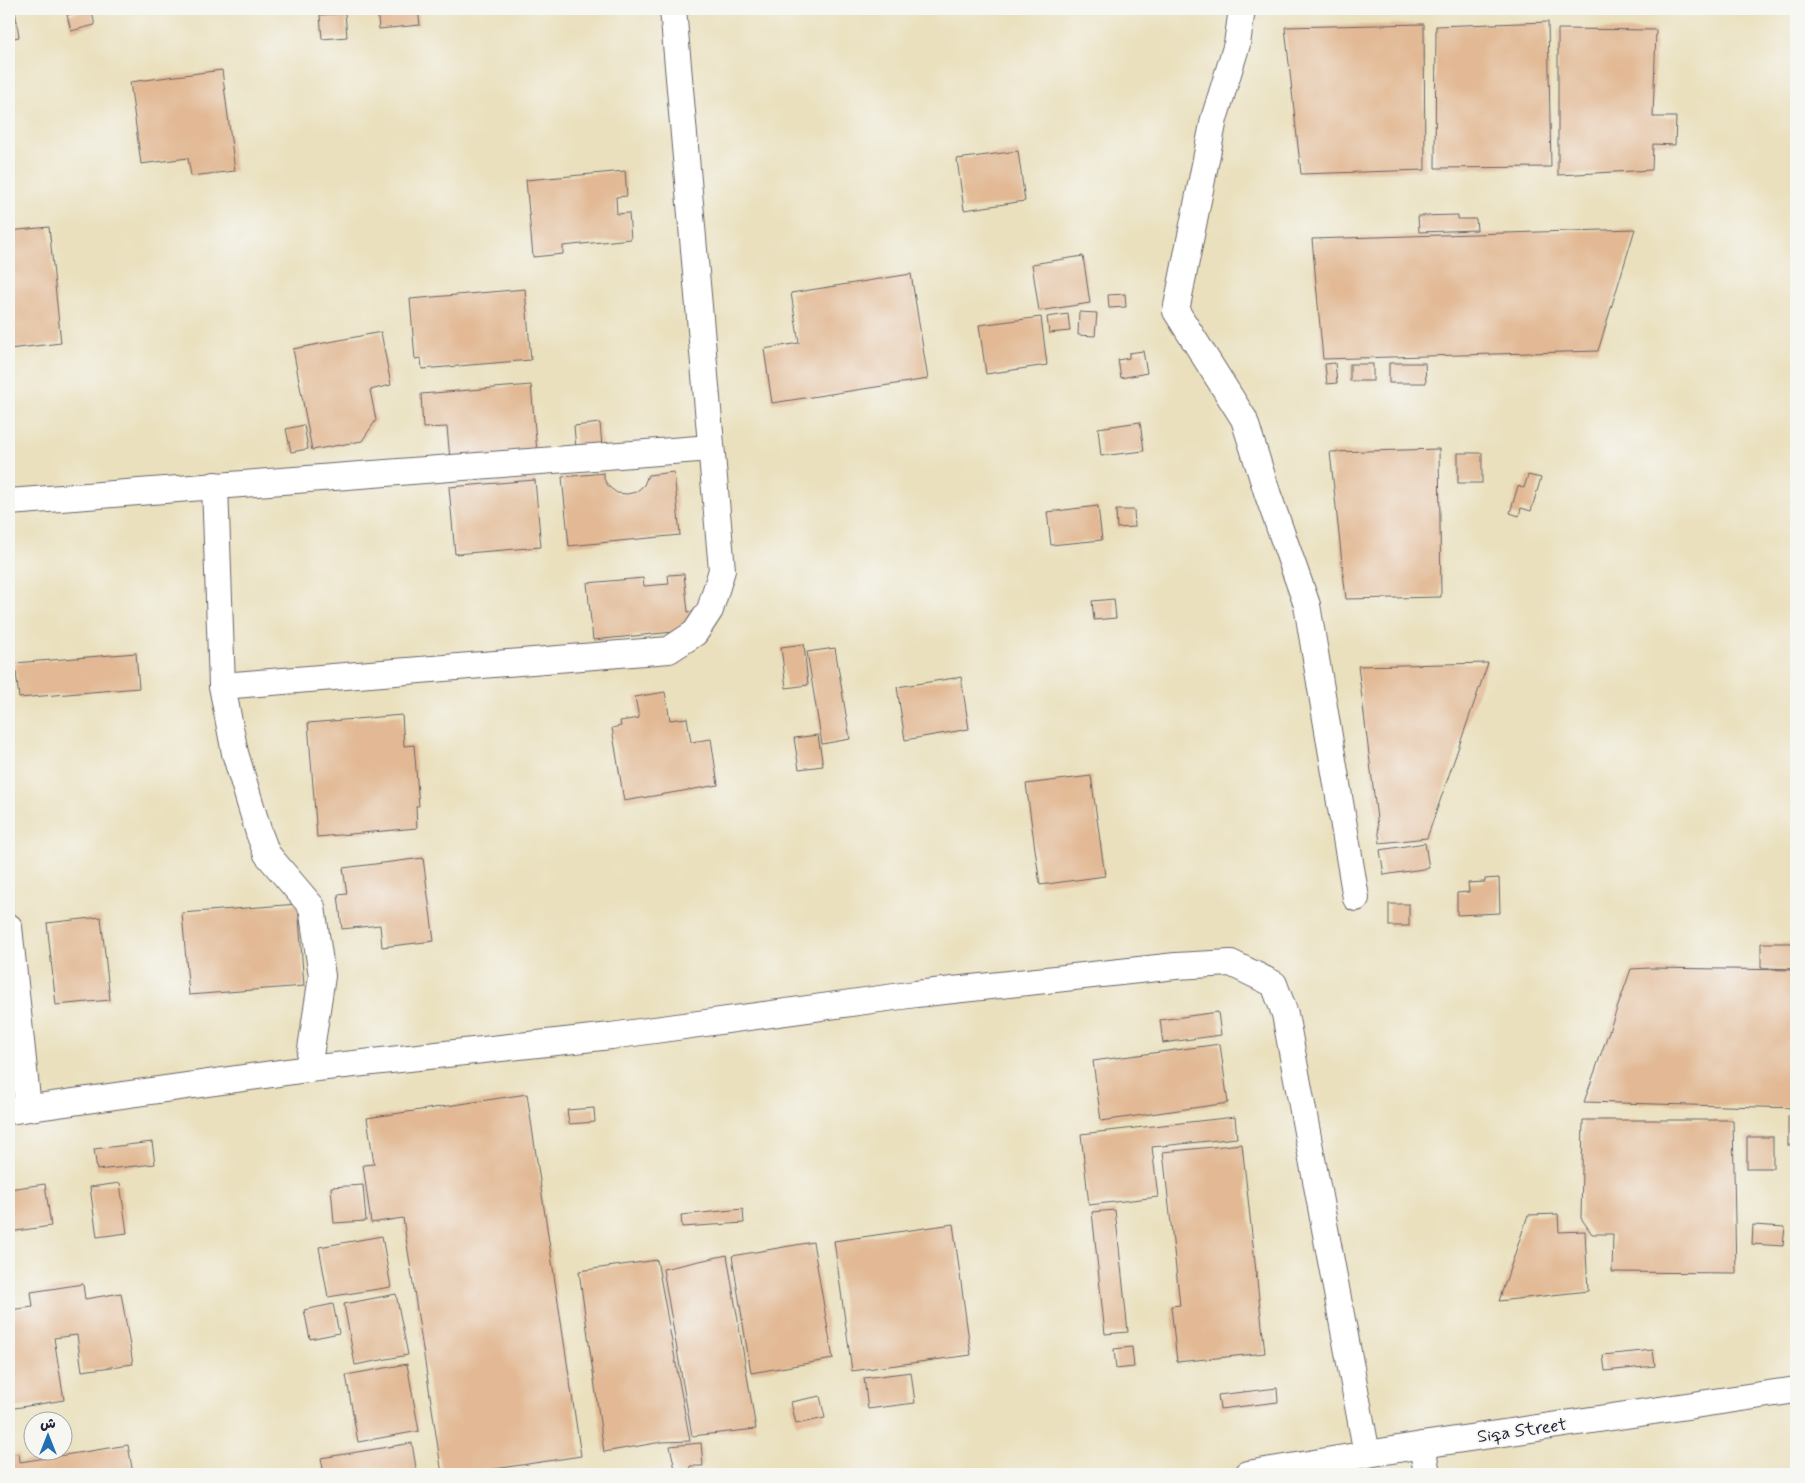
<svg xmlns="http://www.w3.org/2000/svg" width="1805" height="1483" viewBox="0 0 1805 1483" font-family="Mynerve,'Playpen Sans Arabic',sans-serif">
	<style>
		.building { fill: #e2b994 }
		.lines { fill: none; stroke-linecap: round; stroke-linejoin: round }
		.street-casing { stroke: #686468; stroke-width: 28 }
		.street { stroke: #fff; stroke-width: 26 }
		.labels { text-anchor: middle; dominant-baseline: central; stroke-width: 4; stroke-linejoin: round; paint-order: stroke }
		.street-label { font-size: 18px; fill: #22223b; stroke: #f6f6f2 }
	</style>
	<rect width="100%" height="100%" fill="#f6f6f2"/>
	<filter id="ink" filterUnits="userSpaceOnUse"><feTurbulence type="fractalNoise" baseFrequency=".02" numOctaves="2"/><feDisplacementMap in="SourceGraphic" scale="10" xChannelSelector="R" yChannelSelector="G"/><feConvolveMatrix kernelMatrix="1 2 1 2 8 2 1 2 1" color-interpolation-filters="sRGB"/></filter>
	<filter id="wash" filterUnits="userSpaceOnUse"><feTurbulence type="fractalNoise" baseFrequency=".0096" numOctaves="4" result="noise"/><feDisplacementMap in="SourceGraphic" scale="20" xChannelSelector="R" yChannelSelector="G"/><feGaussianBlur stdDeviation="1.12" result="paint"/><feColorMatrix in="noise" values="0 0 0 0 0 0 0 0 0 0 0 0 0 0 0 0 0 1.4 0 .05"/><feComposite in="paint" operator="in"/></filter>
	<g filter="url(#wash)">
		<rect width="100%" height="100%" fill="#eae0bd"/>
		<g id="blocks">
			<g class="building">
				<path d="M91,9L95,25L71,31L67,15Z"/>
				<path d="M377,9H418L420,25L379,29Z"/>
				<path d="M15,10L19,37L9,39V11Z"/>
				<path d="M345,13L347,37L322,39L320,15Z"/>
				<path d="M1548,22L1551,167L1435,168L1436,26Z"/>
				<path d="M1424,24L1425,170L1301,174L1285,27Z"/>
				<path d="M1558,29L1656,30L1653,117H1676L1675,145L1653,144L1652,170L1558,175Z"/>
				<path d="M222,70L235,171L191,176L188,158L141,164L130,82Z"/>
				<path d="M1018,151L1025,201L964,210L957,159Z"/>
				<path d="M625,171L627,196L616,197L617,214L629,213L631,239L563,246V254L533,257L526,180Z"/>
				<path d="M1458,215V219H1476L1477,230L1419,232L1418,216Z"/>
				<path d="M49,227L61,343L9,349V231Z"/>
				<path d="M1635,229L1598,351L1323,359L1312,239Z"/>
				<path d="M1083,256L1090,303L1039,311L1032,264Z"/>
				<path d="M911,274L928,379L772,403L764,349L799,343L791,293Z"/>
				<path d="M525,289L531,360L422,369L421,358L415,359L410,299Z"/>
				<path d="M1125,294L1126,307L1109,308L1108,295Z"/>
				<path d="M1079,312L1097,313L1095,336L1078,335Z"/>
				<path d="M1068,314L1070,331L1049,333L1047,317Z"/>
				<path d="M1041,317L1047,365L986,374L979,325Z"/>
				<path d="M381,332L391,385L370,390L376,420L362,441L312,450L293,349Z"/>
				<path d="M1143,351L1147,373L1121,378L1118,360L1129,358V353Z"/>
				<path d="M1335,363L1337,383L1327,384L1325,364Z"/>
				<path d="M1389,363H1425L1426,383H1389Z"/>
				<rect x="1350" y="364" width="23" height="17"/>
				<path d="M531,385L537,452L450,459L447,427L423,428L421,394Z"/>
				<path d="M1140,422L1144,451L1101,456L1098,428Z"/>
				<path d="M600,423L602,446L576,449L574,426Z"/>
				<path d="M304,425L308,449L291,452L286,429Z"/>
				<path d="M1439,449L1441,597L1346,599L1330,452Z"/>
				<rect x="1458" y="453" width="24" height="30"/>
				<path d="M674,472L680,535L569,546L562,477L604,473V479L609,487L617,493L627,494L636,492L644,485L648,475Z"/>
				<path d="M1528,475L1541,478L1531,511L1521,508L1519,516L1510,513L1518,486L1524,488Z"/>
				<path d="M535,480L541,547L455,554L449,487Z"/>
				<path d="M1098,506L1102,540L1051,545L1047,512Z"/>
				<path d="M1116,510H1134L1135,527L1117,528Z"/>
				<path d="M684,574L688,612L692,611L694,630L593,640L587,583L643,578L644,586L669,584L668,575Z"/>
				<path d="M1114,599L1116,618L1094,620L1092,601Z"/>
				<path d="M804,644L808,685L786,688L781,647Z"/>
				<path d="M835,648L850,739L822,744L807,652Z"/>
				<path d="M136,653L139,688L19,698L15,663Z"/>
				<path d="M1488,663L1427,838L1380,843L1358,666Z"/>
				<path d="M961,677L969,729L905,740L897,687Z"/>
				<path d="M665,692L670,720L687,718L691,742L711,739L718,785L624,801L612,728L621,726L620,721L639,718L635,697Z"/>
				<path d="M402,715L404,746L414,745L419,806H416L417,828L317,837L308,723Z"/>
				<path d="M818,735L823,766L799,769L794,738Z"/>
				<path d="M1091,776L1105,876L1040,885L1026,784Z"/>
				<path d="M1425,843L1429,868L1384,875L1380,850Z"/>
				<path d="M423,858L434,941L382,947L380,925L342,929L338,895L347,894L343,868Z"/>
				<path d="M1499,878L1500,913L1457,915V893L1469,892L1468,883L1485,882V879Z"/>
				<path d="M298,904L304,986L189,995L182,913Z"/>
				<rect x="1389" y="904" width="20" height="22"/>
				<path d="M101,917L110,1000L56,1005L47,923Z"/>
				<path d="M1761,943H1796V969L1761,968Z"/>
				<path d="M1650,968L1796,970V1108L1584,1102L1631,969Z"/>
				<path d="M1218,1012L1221,1035L1163,1043L1160,1020Z"/>
				<path d="M1220,1044L1228,1103L1101,1121L1093,1061Z"/>
				<path d="M527,1094L581,1456L461,1474H442L403,1218L371,1223L363,1165L374,1164L367,1118Z"/>
				<path d="M594,1108L595,1122L569,1124L567,1110Z"/>
				<rect x="1788" y="1116" width="8" height="29"/>
				<path d="M1235,1117L1237,1138L1152,1147L1158,1197L1089,1205L1081,1134Z"/>
				<path d="M1583,1120H1733L1736,1273L1612,1272L1613,1234H1592L1581,1218Z"/>
				<rect x="1747" y="1137" width="26" height="31"/>
				<path d="M152,1142L155,1164L97,1170L94,1149Z"/>
				<path d="M1242,1144L1265,1353L1177,1362L1171,1306L1180,1305L1163,1152Z"/>
				<path d="M120,1183L127,1233L97,1237L90,1187Z"/>
				<path d="M45,1184L51,1226L9,1232V1189Z"/>
				<path d="M363,1185L366,1221L334,1223L331,1187Z"/>
				<path d="M743,1209L744,1223L682,1227L681,1215Z"/>
				<path d="M1115,1210L1128,1332L1105,1334L1092,1212Z"/>
				<path d="M1558,1214L1559,1232L1585,1231L1588,1291L1499,1301L1528,1215Z"/>
				<path d="M953,1224L971,1355L852,1371L834,1241Z"/>
				<path d="M1753,1225L1785,1227L1783,1246L1752,1244Z"/>
				<path d="M382,1236L391,1287L328,1297L319,1247Z"/>
				<path d="M813,1242L833,1359L751,1373L732,1256Z"/>
				<path d="M727,1255L756,1429L692,1436L663,1269Z"/>
				<path d="M657,1260L690,1441L662,1442L604,1452L579,1271Z"/>
				<path d="M83,1284L85,1299L121,1293L133,1364L82,1371L77,1335L54,1338L64,1400L9,1409V1310L33,1307L31,1292Z"/>
				<path d="M396,1294L408,1355L355,1365L344,1304Z"/>
				<path d="M333,1304L339,1333L310,1339L304,1310Z"/>
				<path d="M1132,1347L1134,1367L1116,1369L1114,1349Z"/>
				<path d="M1653,1350L1655,1366L1605,1371L1603,1355Z"/>
				<path d="M407,1364L419,1431L358,1442L346,1375Z"/>
				<path d="M911,1372L915,1403L868,1409L864,1378Z"/>
				<path d="M1277,1388L1278,1402L1220,1409L1218,1395Z"/>
				<path d="M820,1396L825,1418L796,1424L791,1402Z"/>
				<path d="M412,1443L417,1474H324L321,1458Z"/>
				<path d="M701,1443L703,1466H690L693,1474H676L670,1446Z"/>
				<path d="M128,1445L133,1474H9V1455L19,1454L20,1462Z"/>
			</g>
		</g>
	</g>
	<g filter="url(#ink)">
		<use href="#blocks" fill-opacity="0" stroke="#686468" stroke-width="1"/>
		<g class="lines">
			<g class="street-casing">
				<g id="street">
					<path d="M1242,9L1237,44L1214,119L1176,311L1244,419L1268,495L1307,605L1356,898"/>
					<path d="M215,485L222,686L235,753L259,833L267,854L312,907L322,976L308,1069"/>
					<path d="M9,502L711,448"/>
					<path d="M222,686L669,650L695,633L710,610L722,570L673,9"/>
					<path d="M9,927L28,1108"/>
					<path d="M9,1111L308,1069L611,1036L916,994L1176,966L1231,963L1274,984L1285,1014L1367,1454"/>
					<path d="M1422,1445L1427,1474"/>
					<path d="M1248,1474L1422,1445L1796,1390"/>
				</g>
			</g>
			<use href="#street" class="street"/>
		</g>
	</g>
	<g class="labels">
		<g class="street-label">
			<text transform="translate(1522 1431) rotate(-8)">Siqa Street</text>
		</g>
	</g>
	<rect width="1805" height="1483" fill="none" stroke="#f6f6f2" stroke-width="30"/>
	<g transform="translate(48 1436)"><circle r="24" fill="#f6f6f2" stroke="#a1a1a9"/>
	<path d="M0-4L9 19L0 12L-9 19Z" fill="#1f6fb2"/>
	<text y="-8" font-size="14" font-weight="bold" text-anchor="middle" fill="#22223b">ش</text>
	</g>
</svg>
